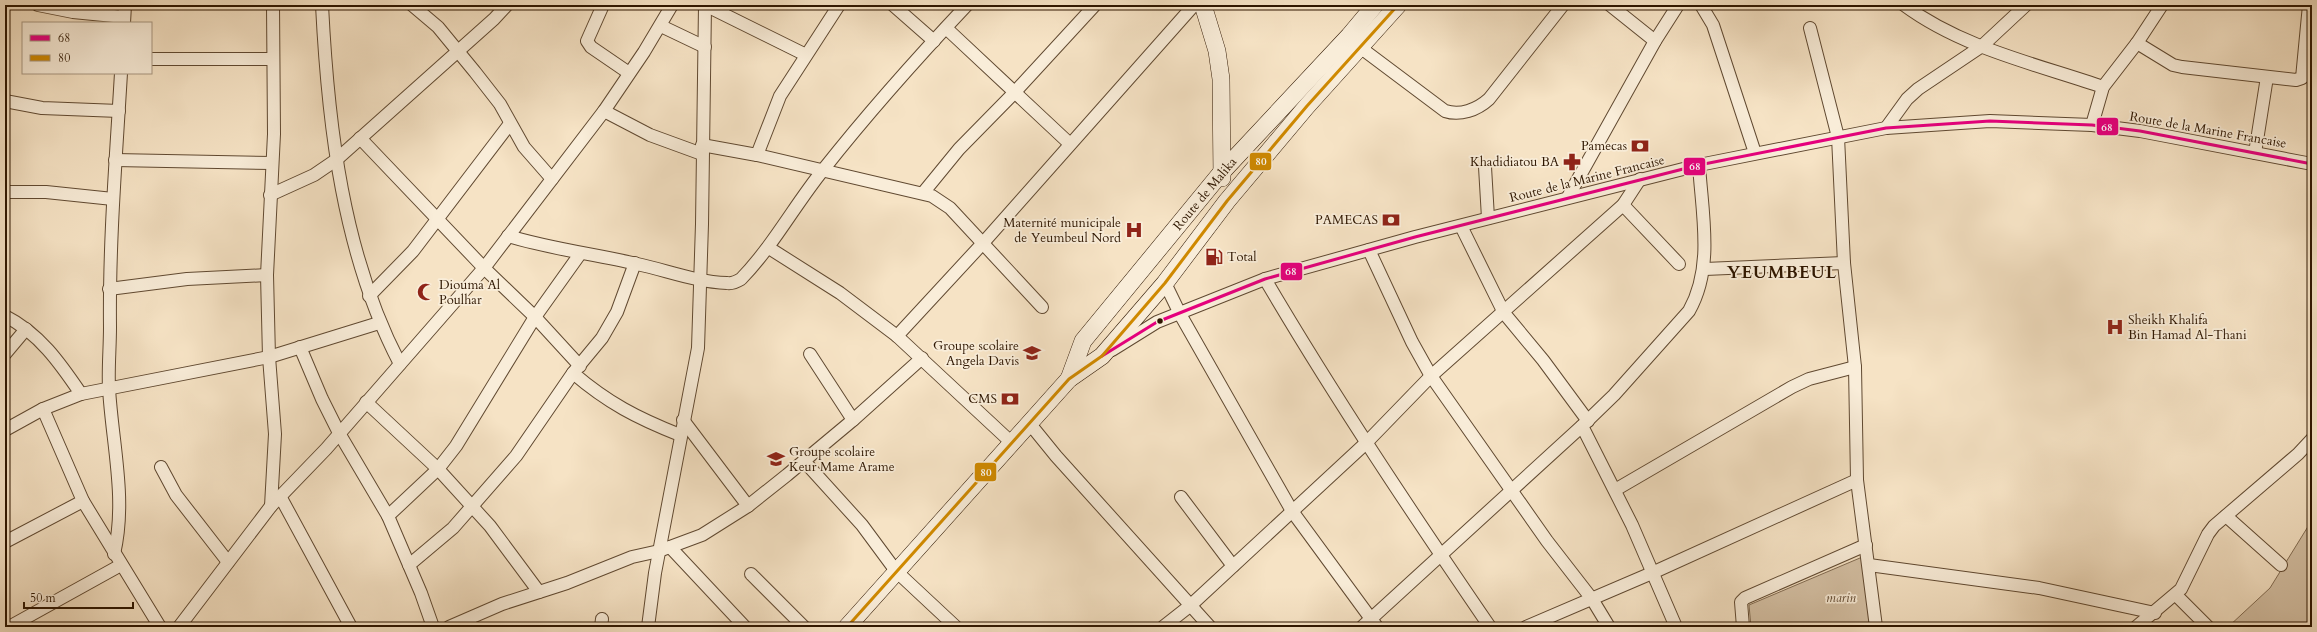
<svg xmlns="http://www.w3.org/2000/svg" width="2317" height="632" viewBox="0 0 2317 632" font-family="Cardo,serif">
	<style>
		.green { fill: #d4c0a4; stroke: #816b52 }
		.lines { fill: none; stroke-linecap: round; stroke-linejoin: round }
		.minor-casing { stroke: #604931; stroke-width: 14 }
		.secondary-casing { stroke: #2e1600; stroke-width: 18 }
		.minor { stroke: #f9edd9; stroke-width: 12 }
		.secondary { stroke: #f9edd9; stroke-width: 17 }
		.bus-1-casing { stroke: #f9edd9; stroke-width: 6 }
		.bus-2-casing { stroke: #f9edd9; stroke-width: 6 }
		.bus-1 { stroke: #e5007d; stroke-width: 3 }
		.bus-2 { stroke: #cf8900; stroke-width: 3 }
		.bus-dot { fill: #2e1600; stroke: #f9edd9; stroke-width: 1.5 }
		.labels { text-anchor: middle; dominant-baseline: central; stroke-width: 3.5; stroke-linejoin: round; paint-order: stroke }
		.street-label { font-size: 13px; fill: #2e1600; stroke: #f9edd9 }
		.poi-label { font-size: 13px; fill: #2e1600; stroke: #f9edd9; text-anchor: end }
		.park-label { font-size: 13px; font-style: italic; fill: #604931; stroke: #f9edd9 }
		.district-label { font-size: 17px; font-weight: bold; letter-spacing: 1px; fill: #2e1600; stroke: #f9edd9 }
		.line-badge { stroke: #f9edd9; stroke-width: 1.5 }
		.badge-label { font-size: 11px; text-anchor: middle; font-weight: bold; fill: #fff }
	</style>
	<rect width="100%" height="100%" fill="#f6e3c5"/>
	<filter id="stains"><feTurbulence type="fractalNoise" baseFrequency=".005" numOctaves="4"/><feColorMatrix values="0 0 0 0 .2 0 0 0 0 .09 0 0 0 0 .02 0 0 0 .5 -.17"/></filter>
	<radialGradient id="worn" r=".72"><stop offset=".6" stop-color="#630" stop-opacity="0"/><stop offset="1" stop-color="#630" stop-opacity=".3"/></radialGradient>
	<g class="green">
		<path d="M2312,520V627H2228L2270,588Z"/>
		<path d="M1867,555L1874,627H1751L1749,605Z"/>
	</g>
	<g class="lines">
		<g class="minor-casing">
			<g id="minor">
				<path d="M38,5L73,12L124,17"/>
				<path d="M322,5C328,126 343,255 400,364"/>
				<path d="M412,5L438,27L475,72L500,104L524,147L552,179"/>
				<path d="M603,5L587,41L591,47L629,73"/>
				<path d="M705,5L806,55"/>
				<path d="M893,5L934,41"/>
				<path d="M1610,5L1655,41"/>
				<path d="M1701,5L1713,25L1755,153"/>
				<path d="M1904,5C1962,48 2036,64 2103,87"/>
				<path d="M124,23L125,5"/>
				<path d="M661,26L705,47"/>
				<path d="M946,28L1070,144"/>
				<path d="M1810,28L1838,137L1844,263L1855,367L1857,480L1876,627"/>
				<path d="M2137,43L2173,65L2182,67L2296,80L2302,78L2309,5"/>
				<path d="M1361,48L1445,111C1460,116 1477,110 1489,99L1563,5"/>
				<path d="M151,59H273"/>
				<path d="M5,101L42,108L119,111"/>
				<path d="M604,111L650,135L702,154"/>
				<path d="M2092,125L2103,87L2137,43L2162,5"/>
				<path d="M1886,128L1907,99L1918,89L1982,46L2026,5"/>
				<path d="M360,138L484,268L535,317L580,366"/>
				<path d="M702,145L757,155L932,196L950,208L1042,307"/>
				<path d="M2255,153L2267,77"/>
				<path d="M757,155L780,96L839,5"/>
				<path d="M115,160L272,163"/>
				<path d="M1485,167L1488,218"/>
				<path d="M5,192H46L113,199"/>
				<path d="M923,193L959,149L1014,93L1095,5"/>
				<path d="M270,195L314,175L336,160L494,19L507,5"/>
				<path d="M1568,197L1655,41L1678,5"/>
				<path d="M1623,205L1679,264"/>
				<path d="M1461,226L1504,313L1543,360L1588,421"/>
				<path d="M508,236C551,249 594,254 637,264C666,270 696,282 727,283C732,284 736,282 741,279C773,246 794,206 823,170C868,113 917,58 967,5"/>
				<path d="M769,248L840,293L897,336L1012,443"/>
				<path d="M1369,250L1412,342L1431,376L1547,541L1592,599L1609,627"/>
				<path d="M1705,269L1844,263"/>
				<path d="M1265,279C1335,398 1412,513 1490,627"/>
				<path d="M1165,283L1180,314L1292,511L1377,627"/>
				<path d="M109,289L187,279L267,275"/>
				<path d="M369,296L413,251L509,125"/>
				<path d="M5,316C39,333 60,363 81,394"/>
				<path d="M897,336L983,243L1194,5"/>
				<path d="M300,347L322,399L339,433L388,516L421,593L433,627"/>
				<path d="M1112,350L1157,322L1265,279L1415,237L1699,165L1886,128L1990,121L2092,125L2140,131L2312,164"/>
				<path d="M5,354L26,329"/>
				<path d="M810,354L853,420"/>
				<path d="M573,373C608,403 637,418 680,435"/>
				<path d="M366,402L438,469L490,526L539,592"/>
				<path d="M43,409L83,501L160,627"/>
				<path d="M683,420L748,506"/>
				<path d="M1030,424L1056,456L1210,627"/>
				<path d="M1582,426L1632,525L1676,627"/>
				<path d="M5,430L43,409L81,394L269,357L379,323"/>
				<path d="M804,461L862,525L896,571L956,627"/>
				<path d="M161,467L176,495L228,562"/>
				<path d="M1615,490L1792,387L1809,379L1855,367"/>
				<path d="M280,496L351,627"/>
				<path d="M1181,497L1233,566"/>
				<path d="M271,506L275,434L269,357L267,275L274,134L273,5"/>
				<path d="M388,516L438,469L456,446L535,317L580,254"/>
				<path d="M2226,516L2281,565"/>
				<path d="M5,542L83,501"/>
				<path d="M670,547L745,627"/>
				<path d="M114,554C127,499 112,443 109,388C108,368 110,348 110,327C109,242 116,158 121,73"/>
				<path d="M409,565L453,528L516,456L573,373L602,338L617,312L635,263"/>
				<path d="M1869,565L2039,588L2155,613"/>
				<path d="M751,574L804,627"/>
				<path d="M2176,595L2208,627"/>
				<path d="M9,627L121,565"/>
				<path d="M179,627L271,506L326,449L484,268L604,111L644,52L672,5"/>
				<path d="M449,627L502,604L567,583L632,557L659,551L702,535L748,506L787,475L853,420L922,358"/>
				<path d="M601,627L602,619"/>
				<path d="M648,627L655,573L698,348L702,224L705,5"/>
				<path d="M1163,627L1191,605L1366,443L1431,376L1623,205L1640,179"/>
				<path d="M1362,627L1582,426L1614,395L1689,311C1714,267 1702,214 1699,165"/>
				<path d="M1526,627L1652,573L1857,480"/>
				<path d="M1743,627L1741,602L1745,598L1866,545"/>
				<path d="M2136,627L2181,589L2208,534L2214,526L2298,454L2312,439"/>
			</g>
		</g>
		<g class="secondary-casing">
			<g id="secondary">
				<path d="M1203,5L1217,51L1221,79L1222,178"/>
				<path d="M1069,379L1083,341L1221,173L1349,36L1375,5"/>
				<path d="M847,627L1069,379L1102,356L1165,283L1227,201L1307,106L1398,5"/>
			</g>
		</g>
		<use href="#minor" class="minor"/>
		<use href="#secondary" class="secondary"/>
		<g class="bus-1-casing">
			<path id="bus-1" d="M1102,356L1157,322L1265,279L1415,237L1699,165L1886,128L1990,121L2092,125L2140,131L2312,164"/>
		</g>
		<g class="bus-2-casing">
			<path id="bus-2" d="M847,627L1069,379L1102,356L1165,283L1227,201L1307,106L1398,5"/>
		</g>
		<use href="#bus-1" class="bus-1"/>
		<use href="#bus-2" class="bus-2"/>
	</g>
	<defs>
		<g id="bank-bare" transform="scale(1.38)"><path d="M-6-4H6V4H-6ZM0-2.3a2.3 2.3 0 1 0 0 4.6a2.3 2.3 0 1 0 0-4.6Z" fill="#8f2418" stroke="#f9edd9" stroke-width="2.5" paint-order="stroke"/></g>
		<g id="pharmacy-bare" transform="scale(1.38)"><path d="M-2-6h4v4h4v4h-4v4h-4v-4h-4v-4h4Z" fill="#8f2418" stroke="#f9edd9" stroke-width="2.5" paint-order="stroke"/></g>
		<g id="hospital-bare" transform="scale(1.38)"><path d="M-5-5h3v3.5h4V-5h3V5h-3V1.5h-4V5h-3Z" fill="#8f2418" stroke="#f9edd9" stroke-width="2.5" paint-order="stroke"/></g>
		<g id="fuel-bare" transform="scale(1.38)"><path d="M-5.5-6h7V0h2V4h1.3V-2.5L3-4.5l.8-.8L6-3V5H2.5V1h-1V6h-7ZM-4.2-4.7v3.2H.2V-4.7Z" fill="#8f2418" stroke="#f9edd9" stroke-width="2.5" paint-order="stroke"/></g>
		<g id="mosque-bare" transform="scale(1.38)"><path d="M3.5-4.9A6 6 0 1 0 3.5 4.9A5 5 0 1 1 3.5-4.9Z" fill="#8f2418" stroke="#f9edd9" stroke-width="2.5" paint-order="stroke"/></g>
		<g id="school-bare" transform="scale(1.38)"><path d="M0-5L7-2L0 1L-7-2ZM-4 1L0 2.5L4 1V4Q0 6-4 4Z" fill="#8f2418" stroke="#f9edd9" stroke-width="2.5" paint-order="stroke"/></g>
	</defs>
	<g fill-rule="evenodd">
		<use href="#bank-bare" x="1640" y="146"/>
		<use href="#pharmacy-bare" x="1572" y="162"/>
		<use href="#bank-bare" x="1391" y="220"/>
		<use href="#hospital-bare" x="1134" y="230"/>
		<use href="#fuel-bare" x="1214" y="257"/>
		<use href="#mosque-bare" x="426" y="292"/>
		<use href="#hospital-bare" x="2115" y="327"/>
		<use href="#school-bare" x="1032" y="353"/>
		<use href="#bank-bare" x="1010" y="399"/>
		<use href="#school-bare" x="776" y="459"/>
	</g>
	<circle class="bus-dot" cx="1160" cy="321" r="3.5"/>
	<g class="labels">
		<g class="street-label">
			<text transform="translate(2208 130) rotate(10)">Route de la Marine Francaise</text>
			<text transform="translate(1587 179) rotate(-14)">Route de la Marine Francaise</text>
			<text transform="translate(1205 194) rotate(-50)">Route de Malika</text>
		</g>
		<g class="poi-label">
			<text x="1627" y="146">Pamecas</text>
			<text x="1559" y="162">Khadidiatou BA</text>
			<text x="1378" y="220">PAMECAS</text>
			<text x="1121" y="223">Maternité municipale<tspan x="1121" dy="15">de Yeumbeul Nord</tspan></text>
			<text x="1227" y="257" text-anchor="start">Total</text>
			<text x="439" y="285" text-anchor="start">Diouma Al<tspan x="439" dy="15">Poulhar</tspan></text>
			<text x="2128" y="320" text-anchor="start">Sheikh Khalifa<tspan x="2128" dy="15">Bin Hamad Al-Thani</tspan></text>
			<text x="1019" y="346">Groupe scolaire<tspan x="1019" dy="15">Angela Davis</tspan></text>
			<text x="997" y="399">CMS</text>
			<text x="789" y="452" text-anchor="start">Groupe scolaire<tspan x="789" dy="15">Keur Mame Arame</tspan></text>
		</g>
		<g class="park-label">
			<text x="1841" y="598">marin</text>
		</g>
		<g class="district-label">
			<text x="1782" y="272">YEUMBEUL</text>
		</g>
	</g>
	<g class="line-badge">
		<rect x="2096" y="117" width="23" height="19" rx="4" fill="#e5007d"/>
		<rect x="1249" y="152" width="23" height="19" rx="4" fill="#cf8900"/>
		<rect x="1683" y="157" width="23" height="19" rx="4" fill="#e5007d"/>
		<rect x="1280" y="262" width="23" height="19" rx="4" fill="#e5007d"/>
		<rect x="974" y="462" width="23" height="20" rx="4" fill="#cf8900"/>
	</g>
	<g class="badge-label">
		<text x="2107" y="131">68</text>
		<text x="1261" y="165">80</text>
		<text x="1695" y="170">68</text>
		<text x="1291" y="275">68</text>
		<text x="986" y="476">80</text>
	</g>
	<rect width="2317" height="632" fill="none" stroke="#f6e3c5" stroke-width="20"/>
	<rect x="6" y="6" width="2305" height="620" fill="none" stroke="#2e1600" stroke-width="2"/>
	<rect x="10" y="10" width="2297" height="612" fill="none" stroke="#2e1600"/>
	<rect x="22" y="22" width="130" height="52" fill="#f9edd9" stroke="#a89782"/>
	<rect x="30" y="35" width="20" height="6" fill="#e5007d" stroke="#a89782"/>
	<text x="58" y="42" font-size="12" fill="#2e1600">68</text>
	<rect x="30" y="55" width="20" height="6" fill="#cf8900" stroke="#a89782"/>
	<text x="58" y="62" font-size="12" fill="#2e1600">80</text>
	<path d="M24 602v6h109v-6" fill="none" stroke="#2e1600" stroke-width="2"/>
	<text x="30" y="602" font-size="12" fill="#2e1600" stroke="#f9edd9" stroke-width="3" paint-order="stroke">50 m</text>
	<rect width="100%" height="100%" filter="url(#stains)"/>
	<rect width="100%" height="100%" fill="url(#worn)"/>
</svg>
